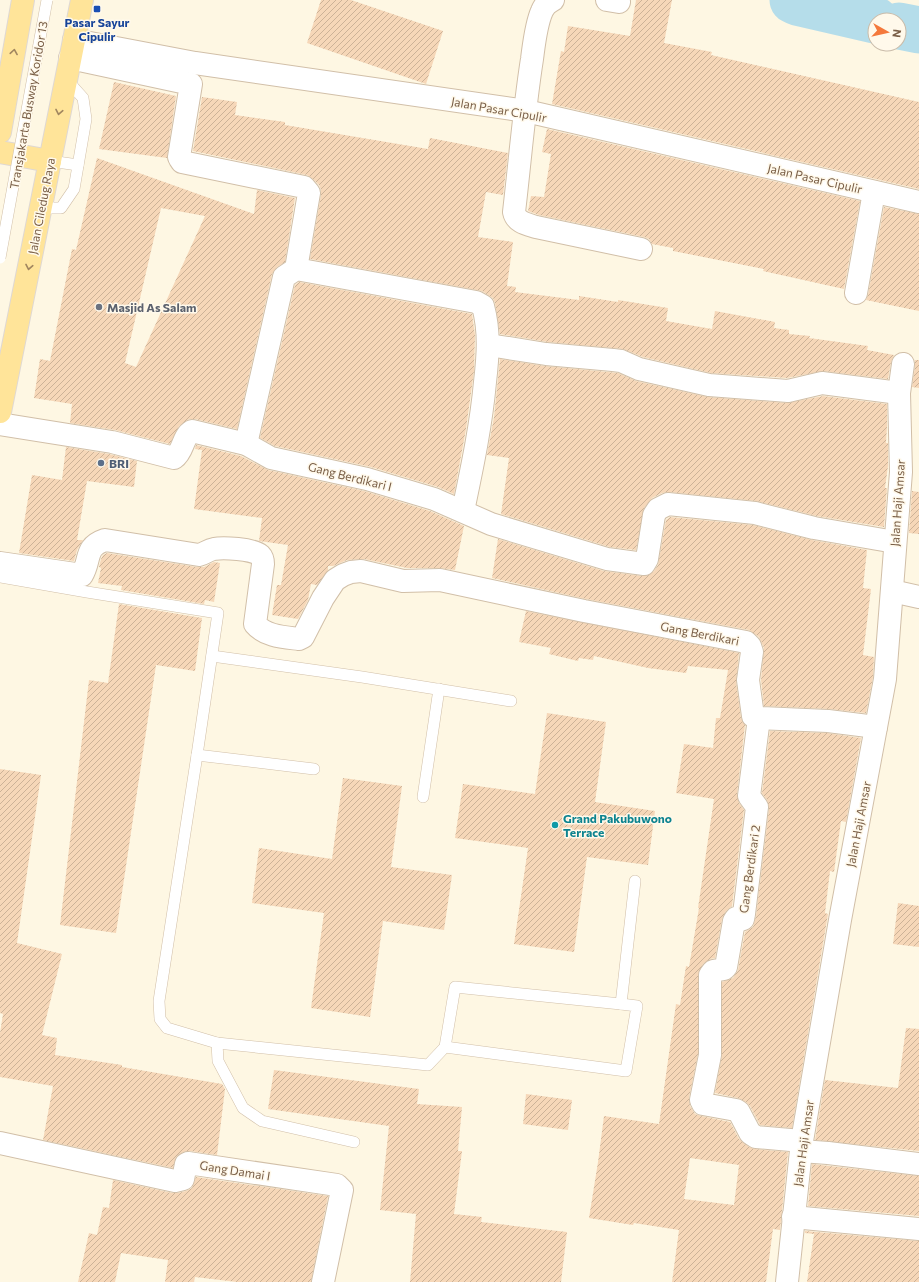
<svg xmlns="http://www.w3.org/2000/svg" width="919" height="1282" viewBox="0 0 919 1282" font-family="Commissioner,sans-serif">
	<style>
		.lines { fill: none; stroke-linecap: round; stroke-linejoin: round }
		.river { stroke: #b5ddea; stroke-width: 47 }
		.building { fill: url(#building-hatch); fill-rule: evenodd }
		.service-casing { stroke: #d1bfa8; stroke-width: 12 }
		.minor-casing { stroke: #d1bfa8; stroke-width: 24 }
		.primary-casing { stroke: #dfd8d3; stroke-width: 24 }
		.service { stroke: #fff; stroke-width: 11 }
		.minor { stroke: #fff; stroke-width: 22 }
		.primary { stroke: #ffe499; stroke-width: 22 }
		.service-bridge-casing { stroke: #d1bfa8; stroke-width: 12; stroke-linecap: butt }
		.service-bridge { stroke: #fff; stroke-width: 11 }
		.oneway { stroke: #a1865f }
		.transit-dot { fill: #1a4fb4; stroke: #fff9eb; stroke-width: 1.5 }
		.worship-dot { fill: #6b7280; stroke: #fff9eb; stroke-width: 1.5 }
		.service-dot { fill: #5c6f8a; stroke: #fff9eb; stroke-width: 1.5 }
		.culture-dot { fill: #0f9aa8; stroke: #fff9eb; stroke-width: 1.5 }
		.labels { text-anchor: middle; dominant-baseline: central; stroke-width: 3; stroke-linejoin: round; paint-order: stroke }
		.transit-label { font-size: 12px; font-weight: bold; fill: #164399; stroke: #fff9eb }
		.street-label { font-size: 12px; fill: #795e46; stroke: #fff9eb }
		.worship-label { font-size: 12px; font-weight: bold; fill: #5b616d; stroke: #fff9eb; text-anchor: start }
		.service-label { font-size: 12px; font-weight: bold; fill: #4e5e75; stroke: #fff9eb; text-anchor: start }
		.culture-label { font-size: 12px; font-weight: bold; fill: #0d838f; stroke: #fff9eb; text-anchor: start }
	</style>
	<defs>
		<pattern id="building-hatch" width="6" height="6" patternUnits="userSpaceOnUse"><rect width="6" height="6" fill="#f6d7b8"/><path d="M-1 1l2-2M0 6l6-6M5 7l2-2" fill="none" stroke="#ccb297"/></pattern>
	</defs>
	<rect width="100%" height="100%" fill="#fef7e3"/>
	<g class="lines">
		<g class="river">
			<path d="M793,0L797,2L875,20"/>
			<path d="M899,26L919,30"/>
		</g>
	</g>
	<g class="building">
		<path d="M321,0H351L443,31L426,84L307,43Z"/>
		<path d="M636,0H672L664,43L712,52L711,55L919,102V189L552,104L561,51L564,52L568,26L630,36Z"/>
		<path d="M114,82L176,96L167,158L99,149Z"/>
		<path d="M202,97L237,102L235,115L285,122V125L428,149L430,138L508,153L503,195L486,192L478,237L513,242L507,286L516,287L515,292L579,300V296L618,302V300L668,308L666,321L712,329L715,311L775,322L774,328L789,330V334L810,336L809,338L868,346L867,350L894,355L891,362L888,379L823,371L787,378L711,373L643,357L623,349L548,342L500,334L495,303L493,298L482,291L310,259L321,195V190L319,185L313,179L307,175L193,151Z"/>
		<path d="M547,129L860,201L844,289L763,271L764,269L673,251V248L652,244L649,239L644,237L539,215L528,211L531,196L544,197L551,154L542,152Z"/>
		<path d="M97,158L254,214L257,190L295,198L285,262L277,267L272,274L237,429L195,419H189L179,426L170,444L115,430L70,423L72,404L34,398L40,359L50,361L72,249L76,250ZM161,208L205,216L136,367L125,363Z"/>
		<path d="M884,207L919,214V311L866,300L868,295Z"/>
		<path d="M299,282L472,314L475,335L474,371L466,429L454,494L438,487L371,467L275,446L260,438L295,285Z"/>
		<path d="M500,359L545,366L618,373L636,381L708,397L787,403L823,396L887,404V426L886,443H888V466L885,488H887L884,527L817,516L756,501L669,492L662,493L652,498L644,508L636,550L610,547L501,514L509,458L487,455L494,417Z"/>
		<path d="M915,360H919V388L912,387L915,366Z"/>
		<path d="M196,445L241,456L268,470L364,491L430,511L464,526L455,570L440,568H407L364,559L347,560L333,566H328V570L317,585L311,584L308,600L298,619L272,615L277,585H281L288,545L259,541L262,518L194,509L202,450L195,449Z"/>
		<path d="M66,447L109,454L137,461L134,487L87,481L77,540H83L77,550L74,561L19,553L32,475L62,480Z"/>
		<path d="M912,491L919,492V534L909,533Z"/>
		<path d="M670,517L753,525L812,540L867,550L863,588L871,589L863,655L874,657L873,677L866,713L829,709L764,706L761,680L764,648L759,637L749,630L586,599L492,578L498,539L604,571L642,576L649,575L654,571L658,565L666,520Z"/>
		<path d="M107,553L197,567H204L214,562L220,563L214,602L205,600L204,604L121,590L122,586L98,583L101,568L99,567L101,559L103,555Z"/>
		<path d="M119,604L202,618L195,671L156,665L116,933L60,925L89,680L108,683Z"/>
		<path d="M526,611L739,653L736,682L741,718L745,725L737,794L739,803L744,810L732,906L726,911L722,919L715,958L710,959L703,964L698,975V1054L689,1098L690,1106L695,1114L701,1116L730,1122L739,1139L749,1147L755,1149L788,1152L780,1230L773,1229L766,1282H672L679,1230L634,1223L633,1225L589,1218L598,1162L604,1116L659,1124L676,1004L680,1005L686,966L689,967L699,908H698L714,799L676,793L684,744L713,748L716,718H720L728,670L688,666L686,673L648,668L594,656L593,660L579,658L578,661L549,654L551,648L519,642ZM690,1158L739,1165L734,1205L684,1199Z"/>
		<path d="M547,713L606,722L595,802L655,811L648,865L587,857L574,952L514,944L528,848L455,838L463,784L535,794Z"/>
		<path d="M770,731L827,733L861,738L846,822L841,821L834,872L830,871L825,913L828,914L792,1128L760,1125L750,1106L746,1102L738,1098L715,1093L722,1055V982L733,978L738,970L745,932L753,927L756,916L769,809L767,800L762,793Z"/>
		<path d="M0,769L41,775L17,943L62,954L42,1035L57,1038L55,1055L122,1065V1067L222,1084L225,1089L217,1155L190,1151L183,1152L176,1157L173,1168L43,1140L53,1086L0,1077V1033L3,1014L0,1013Z"/>
		<path d="M343,778L402,786L391,867L452,875L444,930L383,921L370,1017L311,1008L324,913L252,903L259,848L332,859Z"/>
		<path d="M898,903L919,906V947L893,944Z"/>
		<path d="M906,1028L919,1029V1151L815,1140L825,1080L898,1088Z"/>
		<path d="M274,1070L419,1089L417,1104L462,1107L458,1151H462L454,1214L482,1217L481,1222L567,1232L561,1282H410L416,1214L380,1210L389,1126L268,1109Z"/>
		<path d="M526,1094L572,1100L568,1130L523,1124Z"/>
		<path d="M812,1164L919,1176V1216L808,1206Z"/>
		<path d="M196,1177L328,1196L311,1282H237L195,1277L194,1282H165L168,1260L121,1253L115,1282H78L89,1233L97,1235L103,1207L109,1208L113,1180L172,1193H178L186,1191L192,1188Z"/>
		<path d="M805,1231L919,1241V1282H807L814,1234L805,1233Z"/>
	</g>
	<g class="lines">
		<g class="service-casing">
			<g id="service">
				<path d="M50,161L78,165"/>
				<path d="M41,208H61L74,189L86,119L83,98L66,79"/>
				<path d="M0,577L87,592L218,613L197,755L314,769"/>
				<path d="M212,656L362,677L511,701"/>
				<path d="M197,755L159,1001L160,1019L167,1028L217,1043L428,1065L445,1047L455,987L621,1004L635,881"/>
				<path d="M423,797L439,689"/>
				<path d="M217,1043L218,1061L243,1108L262,1121L354,1142"/>
				<path d="M445,1047L626,1071L637,1006L621,1004"/>
			</g>
		</g>
		<g class="minor-casing">
			<g id="minor">
				<path d="M553,0C548,2 544,6 542,11C536,24 534,44 532,59C524,110 520,161 514,212C516,222 526,224 536,227L641,249"/>
				<path d="M607,0L619,2"/>
				<path d="M74,40L195,63L526,111L919,202"/>
				<path d="M70,58L191,84L179,157L180,159L182,162L304,187L309,193L296,269"/>
				<path d="M856,293L874,192"/>
				<path d="M489,345L546,354L613,360L621,361L639,369L709,385L788,391L822,383L899,393"/>
				<path d="M0,424L112,442L174,458C184,451 182,437 192,431L246,444L271,458L367,479L434,499L491,524L577,550L607,559L644,564L647,559L654,515L658,509L668,504L755,513L814,528L895,542"/>
				<path d="M246,444L284,277L296,269L476,302L483,306C490,332 488,356 485,382C481,426 472,468 463,511"/>
				<path d="M0,563L82,575C91,560 84,547 105,540L199,555C204,554 208,550 214,549C223,547 253,549 260,555C263,558 263,561 263,564L255,624C265,636 283,637 299,639L303,637L323,598L335,580L343,575L351,572L361,571L403,581L440,580L584,611L746,642L750,646L752,652L748,680L753,716L759,718L828,721L876,727"/>
				<path d="M892,591L919,597"/>
				<path d="M759,718L749,796L757,807L744,914L743,919L740,920L736,918L734,921L726,967L724,969L713,971L710,975V1055L701,1100L703,1104L736,1110L739,1112L750,1133L756,1137L802,1141"/>
				<path d="M0,1143L175,1181L183,1179L186,1164L188,1163L337,1185L342,1190L323,1282"/>
				<path d="M801,1151L828,1153L919,1164"/>
				<path d="M793,1217L919,1229"/>
				<path d="M787,1282L802,1141L840,920L885,679L901,472L899,393L903,364"/>
			</g>
		</g>
		<g class="primary-casing">
			<g id="primary">
				<path d="M0,132L23,0"/>
				<path d="M0,152L50,161"/>
				<path d="M0,412L82,0"/>
			</g>
		</g>
		<use href="#service" class="service"/>
		<use href="#minor" class="minor"/>
		<use href="#primary" class="primary"/>
		<g class="service-bridge-casing">
			<path id="service-bridge" d="M0,258L47,0"/>
		</g>
		<use href="#service-bridge" class="service-bridge"/>
	</g>
	<defs><path id="oneway-chevron" d="M-2-3.5L2.5 0L-2 3.5" fill="none" stroke-width="1.6" stroke-linecap="round" stroke-linejoin="round"/></defs>
	<g class="oneway">
		<use href="#oneway-chevron" transform="translate(14 52) rotate(-81)"/>
		<use href="#oneway-chevron" transform="translate(59 112) rotate(101)"/>
		<use href="#oneway-chevron" transform="translate(29 267) rotate(101)"/>
	</g>
	<rect class="transit-dot" x="93" y="5" width="8" height="8" rx="2"/>
	<circle class="worship-dot" cx="99" cy="307" r="4"/>
	<circle class="service-dot" cx="101" cy="463" r="4"/>
	<circle class="culture-dot" cx="555" cy="825" r="4"/>
	<g class="labels">
		<g class="transit-label">
			<text x="97" y="22">Pasar Sayur<tspan x="97" dy="14">Cipulir</tspan></text>
		</g>
		<g class="street-label">
			<text transform="translate(28 105) rotate(-80)">Transjakarta Busway Koridor 13</text>
			<text transform="translate(499 109) rotate(10)">Jalan Pasar Cipulir</text>
			<text transform="translate(815 178) rotate(13)">Jalan Pasar Cipulir</text>
			<text transform="translate(41 206) rotate(-79)">Jalan Ciledug Raya</text>
			<text transform="translate(350 476) rotate(14)">Gang Berdikari I</text>
			<text transform="translate(897 503) rotate(-86)">Jalan Haji Amsar</text>
			<text transform="translate(700 633) rotate(11)">Gang Berdikari</text>
			<text transform="translate(858 824) rotate(-79)">Jalan Haji Amsar</text>
			<text transform="translate(749 869) rotate(-82)">Gang Berdikari 2</text>
			<text transform="translate(803 1143) rotate(-82)">Jalan Haji Amsar</text>
			<text transform="translate(235 1170) rotate(9)">Gang Damai I</text>
		</g>
		<g class="worship-label">
			<text x="107" y="307">Masjid As Salam</text>
		</g>
		<g class="service-label">
			<text x="109" y="463">BRI</text>
		</g>
		<g class="culture-label">
			<text x="563" y="818">Grand Pakubuwono<tspan x="563" dy="14">Terrace</tspan></text>
		</g>
	</g>
	<g transform="translate(887 32) rotate(98)"><circle r="19" fill="#fff9eb" stroke="#c9bba9"/>
	<path d="M0-3L7 15L0 10L-7 15Z" fill="#f4793c"/>
	<text y="-6" font-size="11" font-weight="bold" text-anchor="middle" fill="#795e46">N</text>
	</g>
</svg>
